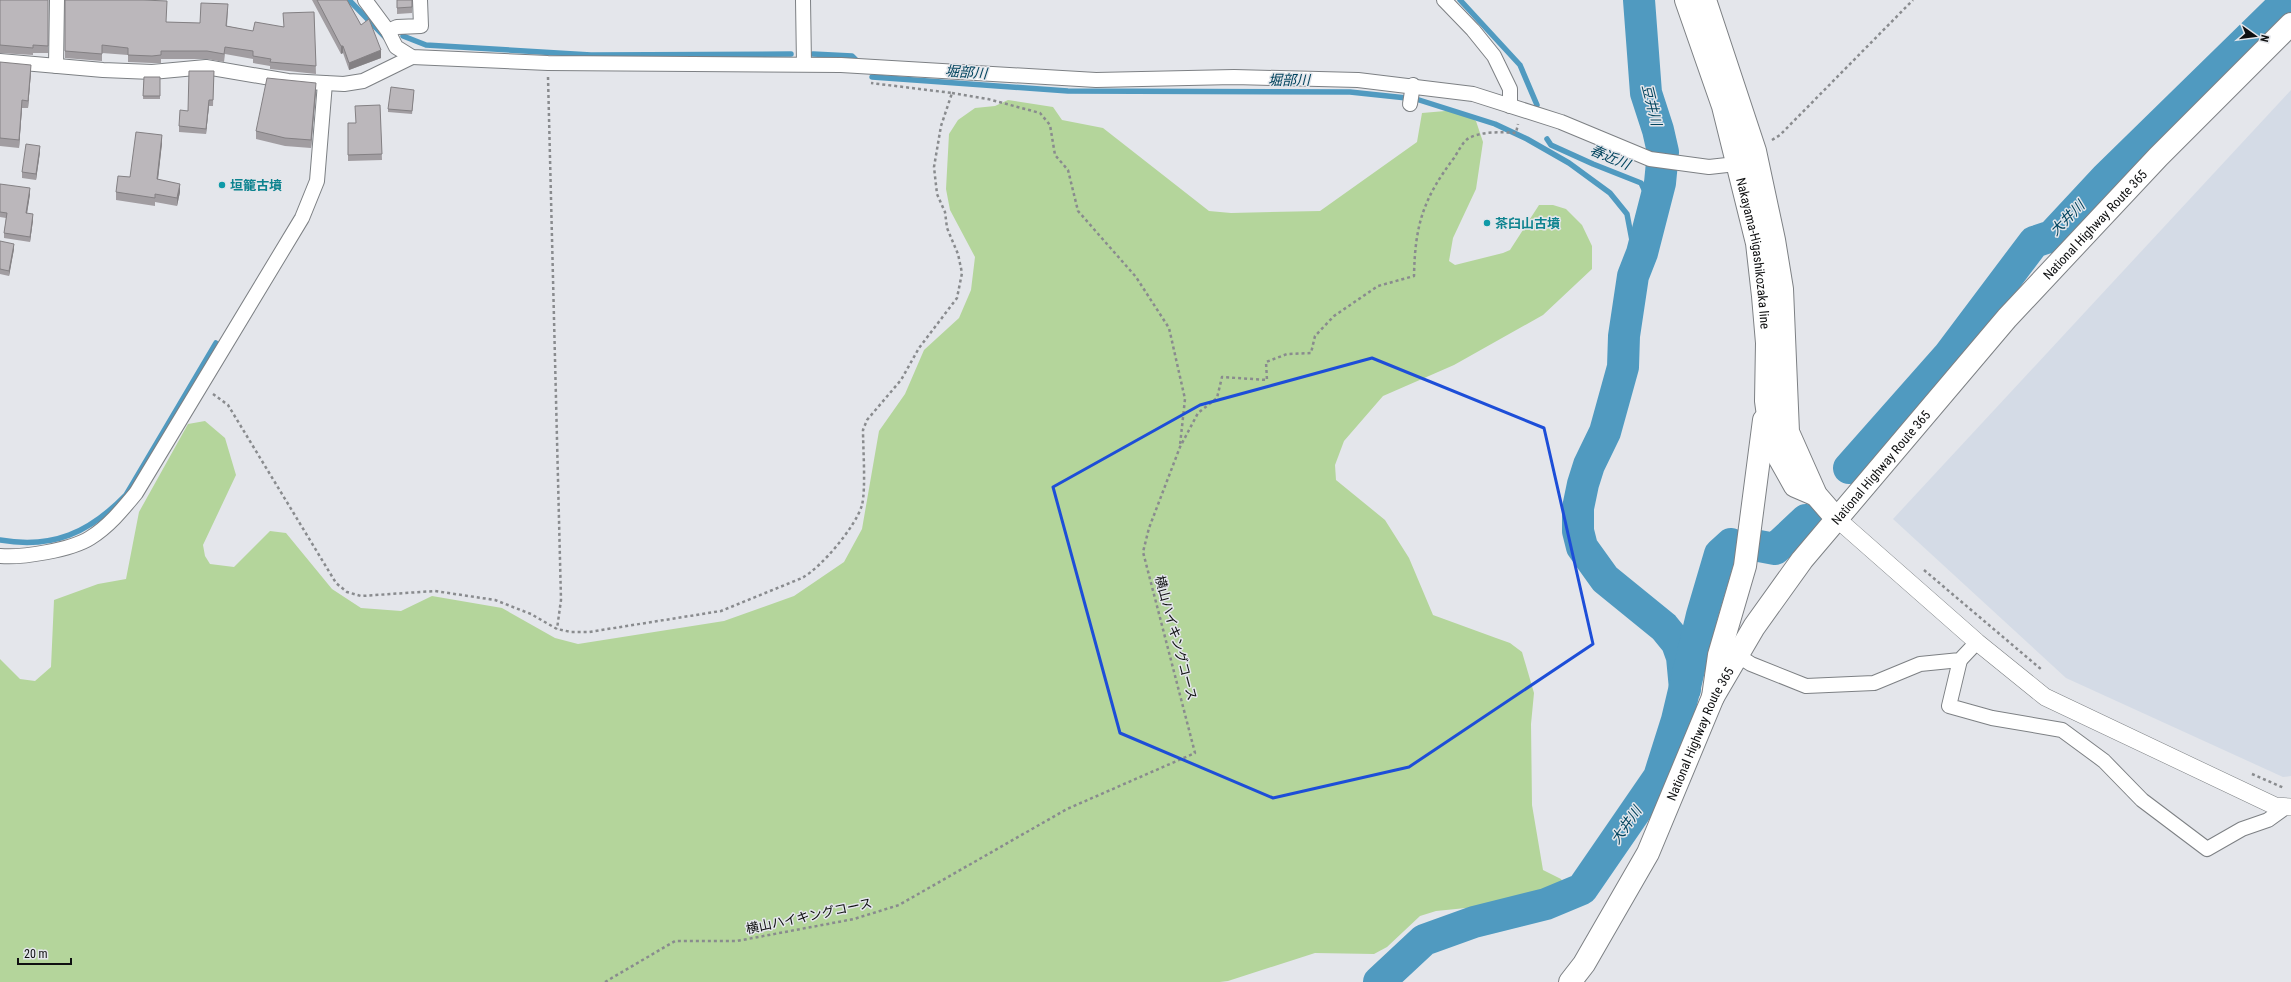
<svg xmlns="http://www.w3.org/2000/svg" width="2291" height="982" viewBox="0 0 2291 982" font-family="'Roboto Condensed','Noto Sans JP',sans-serif">
	<style>
		.built { fill: #d4dbe6 }
		.green { fill: #b4d59b }
		.lines { fill: none; stroke-linecap: round; stroke-linejoin: round }
		.stream { stroke: #509ac0; stroke-width: 5.5 }
		.river { stroke: #509ac0; stroke-width: 32 }
		.minor-casing { stroke: #7d8084; stroke-width: 16 }
		.tertiary-casing { stroke: #7d8084; stroke-width: 18 }
		.primary-casing { stroke: #7d8084; stroke-width: 24 }
		.trunk-casing { stroke: #7d8084; stroke-width: 24 }
		.path { stroke: #898b8e; stroke-width: 2.5; stroke-dasharray: 3 3; stroke-linecap: butt }
		.minor { stroke: #fff; stroke-width: 14 }
		.tertiary { stroke: #fff; stroke-width: 17 }
		.primary { stroke: #fff; stroke-width: 22 }
		.trunk { stroke: #fff; stroke-width: 22 }
		.wall { fill: #a19da1 }
		.shaded-wall { fill: #838083 }
		.building { fill: #bbb7bb; stroke: #838083 }
		.marked { fill: none; stroke: #1d4ed8; stroke-width: 3; stroke-linejoin: round }
		.culture-dot { fill: #0f9aa8; stroke: #e4e6eb; stroke-width: 1.5 }
		.labels { text-anchor: middle; dominant-baseline: central; stroke-width: 3; stroke-linejoin: round; paint-order: stroke }
		.culture-label { font-size: 13px; font-weight: bold; fill: #0d838f; stroke: #e4e6eb; text-anchor: start }
		.street-label { font-size: 13px; fill: #0f1011; stroke: #e4e6eb }
		.water-label { font-size: 14px; font-style: italic; fill: #02445e; stroke: #e4e6eb }
	</style>
	<rect width="100%" height="100%" fill="#e4e6eb"/>
	<path class="built" d="M2291,90V776L2283,777L2066,678L1893,519Z"/>
	<path class="green" d="M1008,100L1053,107L1062,120L1103,128L1209,211L1231,213L1320,211L1417,142L1422,113L1457,110L1476,121L1483,142L1476,189L1453,238L1449,261L1455,265L1503,253L1510,250L1539,205H1553L1566,209L1582,225L1592,246V269L1543,315L1454,365L1383,396L1344,441L1335,465L1336,480L1385,520L1409,558L1433,615L1496,638L1510,643L1522,652L1534,693L1531,724L1532,805L1543,870L1561,879L1568,891L1564,906L1552,914L1532,918L1466,908L1436,911L1420,916L1387,947L1374,954L1315,953L1228,981L1220,982H0V659L20,679L35,681L51,667L54,600L98,584L126,579L139,512L188,424L205,421L225,438L236,475L203,545L205,556L210,564L234,567L270,531L286,533L332,589L361,608L401,611L432,596L502,608L555,638L578,644L724,621L794,596L844,562L862,529L879,431L905,394L924,350L959,318L971,290L975,257L950,210L946,189L949,134L958,120L975,108L995,106Z"/>
	<g class="lines">
		<g class="stream">
			<path d="M349,0L386,38"/>
			<path d="M1460,0L1520,65L1537,105"/>
			<path d="M403,36L426,45L591,55L791,54"/>
			<path d="M813,54L852,56L857,61"/>
			<path d="M872,77L1068,91L1350,92L1416,99L1495,124L1527,139L1569,163L1610,193L1627,214L1634,251L1642,253"/>
			<path d="M1547,139L1551,145L1593,164L1641,183L1653,208"/>
			<path d="M0,540C53,549 89,533 126,495L216,343"/>
		</g>
		<g class="river">
			<path d="M1639,0L1646,93L1658,130L1663,152L1660,183L1642,253L1633,276L1624,336L1623,367L1605,432L1589,465L1583,484L1578,508V531L1582,547L1605,579L1664,627L1677,643L1682,657L1685,689"/>
			<path d="M1849,468L1949,355L2034,242L2052,236L2106,178L2288,0"/>
			<path d="M1759,546L1775,549L1806,520"/>
			<path d="M1379,982L1424,940L1474,922L1546,904L1582,889L1659,777L1677,720L1702,615L1720,554L1731,544"/>
		</g>
		<g class="minor-casing">
			<g id="minor">
				<path d="M365,0L388,31L396,47L412,57L548,63L841,65L1096,80L1234,77L1358,80L1473,94L1561,122L1650,159L1709,167L1727,165L1742,157"/>
				<path d="M803,0L804,64"/>
				<path d="M1444,0L1473,30L1494,56L1510,89V106"/>
				<path d="M388,31L397,27L421,26L420,0"/>
				<path d="M0,61L103,70L152,72L206,67L288,81L344,84L363,81L412,57"/>
				<path d="M56,66L57,0"/>
				<path d="M1410,104L1413,85"/>
				<path d="M0,556C22,558 71,550 90,538C109,526 122,510 136,493L302,218L317,181L325,83"/>
				<path d="M1737,655L1751,664L1806,686L1874,683L1920,664L1960,660L1977,642"/>
				<path d="M1960,660L1949,706L1992,718L2062,730L2104,761L2142,800L2207,849L2242,829L2268,820L2286,807"/>
			</g>
		</g>
		<g class="tertiary-casing">
			<path id="tertiary" d="M1836,518L1977,642L2045,697L2275,806L2291,807"/>
		</g>
		<g class="primary-casing">
			<g id="primary">
				<path id="s1" d="M1686,0L1723,106L1757,243L1763,296L1767,343L1766,401L1770,430L1777,454L1795,486L1816,495"/>
				<path d="M1705,0L1755,151L1774,240L1782,289L1788,432L1816,495L1836,518"/>
				<path d="M1713,697L1719,655L1745,566L1764,420"/>
			</g>
		</g>
		<g class="trunk-casing">
			<g id="trunk">
				<path id="s2" d="M1570,982L1584,964L1648,853L1713,697L1754,627L1802,560L2007,318L2158,157L2291,24"/>
			</g>
		</g>
		<g class="path">
			<path d="M548,77L561,600L557,629"/>
			<path d="M952,93L988,99L1040,113L1050,125L1055,155L1068,170L1078,211L1136,277L1169,328L1185,399L1180,445"/>
			<path d="M1772,140L1780,135L1913,0"/>
			<path d="M213,394L228,405L336,583L347,592L361,596L435,591L495,600L531,614L557,629L571,632H589L721,611L802,578C822,567 856,526 862,505C866,488 863,449 863,430L867,420L901,380L919,348L957,298L962,273L958,254L947,228L945,212L937,194L934,167L941,126L952,93L871,83"/>
			<path d="M1924,570L2042,670"/>
			<path d="M2252,774L2284,788"/>
			<path d="M605,982L675,941H737L854,919L899,905L1067,809L1195,753L1143,552L1149,528L1180,447L1198,413L1217,398L1222,377L1267,380L1266,362L1287,354L1311,353L1315,336L1334,316L1378,286L1414,276C1415,225 1423,199 1454,158C1458,152 1463,141 1469,138C1483,131 1501,132 1516,133L1518,124"/>
		</g>
		<use href="#minor" class="minor"/>
		<use href="#tertiary" class="tertiary"/>
		<use href="#primary" class="primary"/>
		<use href="#trunk" class="trunk"/>
	</g>
	<g class="wall">
		<path d="M0,0H48V53H33V55L0,53Z"/>
		<path d="M65,0L167,22L200,23L228,11L227,26L253,31L284,27L314,12L316,74L270,69V66L253,63V59L225,54L224,62L207,59H161V63H152L128,62V55L102,53V61L65,58Z"/>
		<path d="M312,0H347L361,25L381,58L349,70L343,53L341,54Z"/>
		<path d="M397,0H412V13L397,14Z"/>
		<path d="M0,62L31,72L28,108H22L19,148L0,146Z"/>
		<path d="M214,71L213,106H209L206,134L179,132V126Z"/>
		<path d="M144,77H160V99H143Z"/>
		<path d="M316,91L311,148L285,146L256,139V131Z"/>
		<path d="M414,93L412,114L388,112V109Z"/>
		<path d="M380,105L382,160L348,161V123H356Z"/>
		<path d="M162,143L158,180L180,192L177,206L155,202V206L116,200V192Z"/>
		<path d="M40,152L36,180L22,178V172Z"/>
		<path d="M0,184L30,194L27,214L33,220L30,242L4,238V233L6,218L0,217Z"/>
		<path d="M0,241L14,249L9,276L0,274Z"/>
	</g>
	<g class="shaded-wall">
		<path d="M341,46H343V53L341,54Z"/>
		<path d="M381,50V58L349,70V63Z"/>
		<path d="M31,65V72L28,108V101Z"/>
		<path d="M316,83V91L311,148V140Z"/>
		<path d="M22,100V108L19,148V140Z"/>
		<path d="M209,100V106L206,134V129Z"/>
		<path d="M162,135V143L157,187V179Z"/>
		<path d="M40,146V152L36,180V174Z"/>
		<path d="M180,184V192L177,206V198Z"/>
		<path d="M30,188V194L26,219V213Z"/>
		<path d="M33,214V220L30,242V237Z"/>
		<path d="M14,244V249L9,276V271Z"/>
	</g>
	<g class="building">
		<path d="M0,0H48V46L33,45V48L0,45Z"/>
		<path d="M65,0H143L167,1L166,22L200,23L201,3L228,4L226,26L253,31L255,22L284,27L283,13L314,12L316,66L270,62L271,59L253,56V51L225,47L224,54L207,51H161V55L152,56L128,55V48L102,45V54L65,51Z"/>
		<path d="M317,0H347L361,25L369,19L381,50L349,63L343,46H341Z"/>
		<path d="M397,0H412V7L397,8Z"/>
		<path d="M0,62L31,65L28,101L22,100L19,140L0,138Z"/>
		<path d="M189,71H214L213,100H209L206,129L179,126L180,110L188,111Z"/>
		<path d="M144,77H160V96H143Z"/>
		<path d="M267,78L316,83L311,140L285,138L256,131Z"/>
		<path d="M391,87L414,90L412,111L388,109Z"/>
		<path d="M380,105L382,154L348,155V123H356L355,106Z"/>
		<path d="M136,132L162,135L157,179L180,184L177,198L155,194V198L116,192L118,176L130,177Z"/>
		<path d="M26,144L40,146L36,174L22,172Z"/>
		<path d="M0,184L30,188L26,213L33,214L30,237L4,233L7,213L0,212Z"/>
		<path d="M0,241L14,244L9,271L0,269Z"/>
	</g>
	<path class="marked" d="M1372,358L1544,428L1593,644L1409,767L1273,798L1120,733L1053,487L1200,405Z"/>
	<g class="culture-dot">
		<circle cx="222" cy="185" r="4"/>
		<circle cx="1487" cy="223" r="4"/>
	</g>
	<g class="labels">
		<g class="culture-label">
			<text x="230" y="185">垣籠古墳</text>
			<text x="1495" y="223">茶臼山古墳</text>
		</g>
		<g class="street-label">
			<text stroke="none"><textPath href="#s2" startOffset="929">National Highway Route 365</textPath></text>
			<text stroke="none"><textPath href="#s1" startOffset="263">Nakayama-Higashikozaka line</textPath></text>
			<text stroke="none"><textPath href="#s2" startOffset="605">National Highway Route 365</textPath></text>
			<text transform="translate(1176 638) rotate(75)">横山ハイキングコース</text>
			<text stroke="none"><textPath href="#s2" startOffset="281">National Highway Route 365</textPath></text>
			<text transform="translate(809 916) rotate(-12)">横山ハイキングコース</text>
		</g>
		<g class="water-label">
			<text transform="translate(966 72) rotate(4)">堀部川</text>
			<text x="1289" y="80">堀部川</text>
			<text transform="translate(1652 105) rotate(76)">豆井川</text>
			<text transform="translate(1610 157) rotate(23)">春近川</text>
			<text transform="translate(2067 218) rotate(-45)">大井川</text>
			<text transform="translate(1626 825) rotate(-55)">大井川</text>
		</g>
	</g>
	<g transform="translate(2255 36) rotate(104)" stroke="#e4e6eb" stroke-width="3" paint-order="stroke">
	<path d="M0-3L7 15L0 10L-7 15Z" fill="#0f1011"/>
	<text y="-6" font-size="11" font-weight="bold" text-anchor="middle" fill="#0f1011">N</text>
	</g>
	<path d="M18 958v6h53v-6" fill="none" stroke="#0f1011" stroke-width="2"/>
	<text x="24" y="958" font-size="12" fill="#0f1011" stroke="#e4e6eb" stroke-width="3" paint-order="stroke">20 m</text>
</svg>
